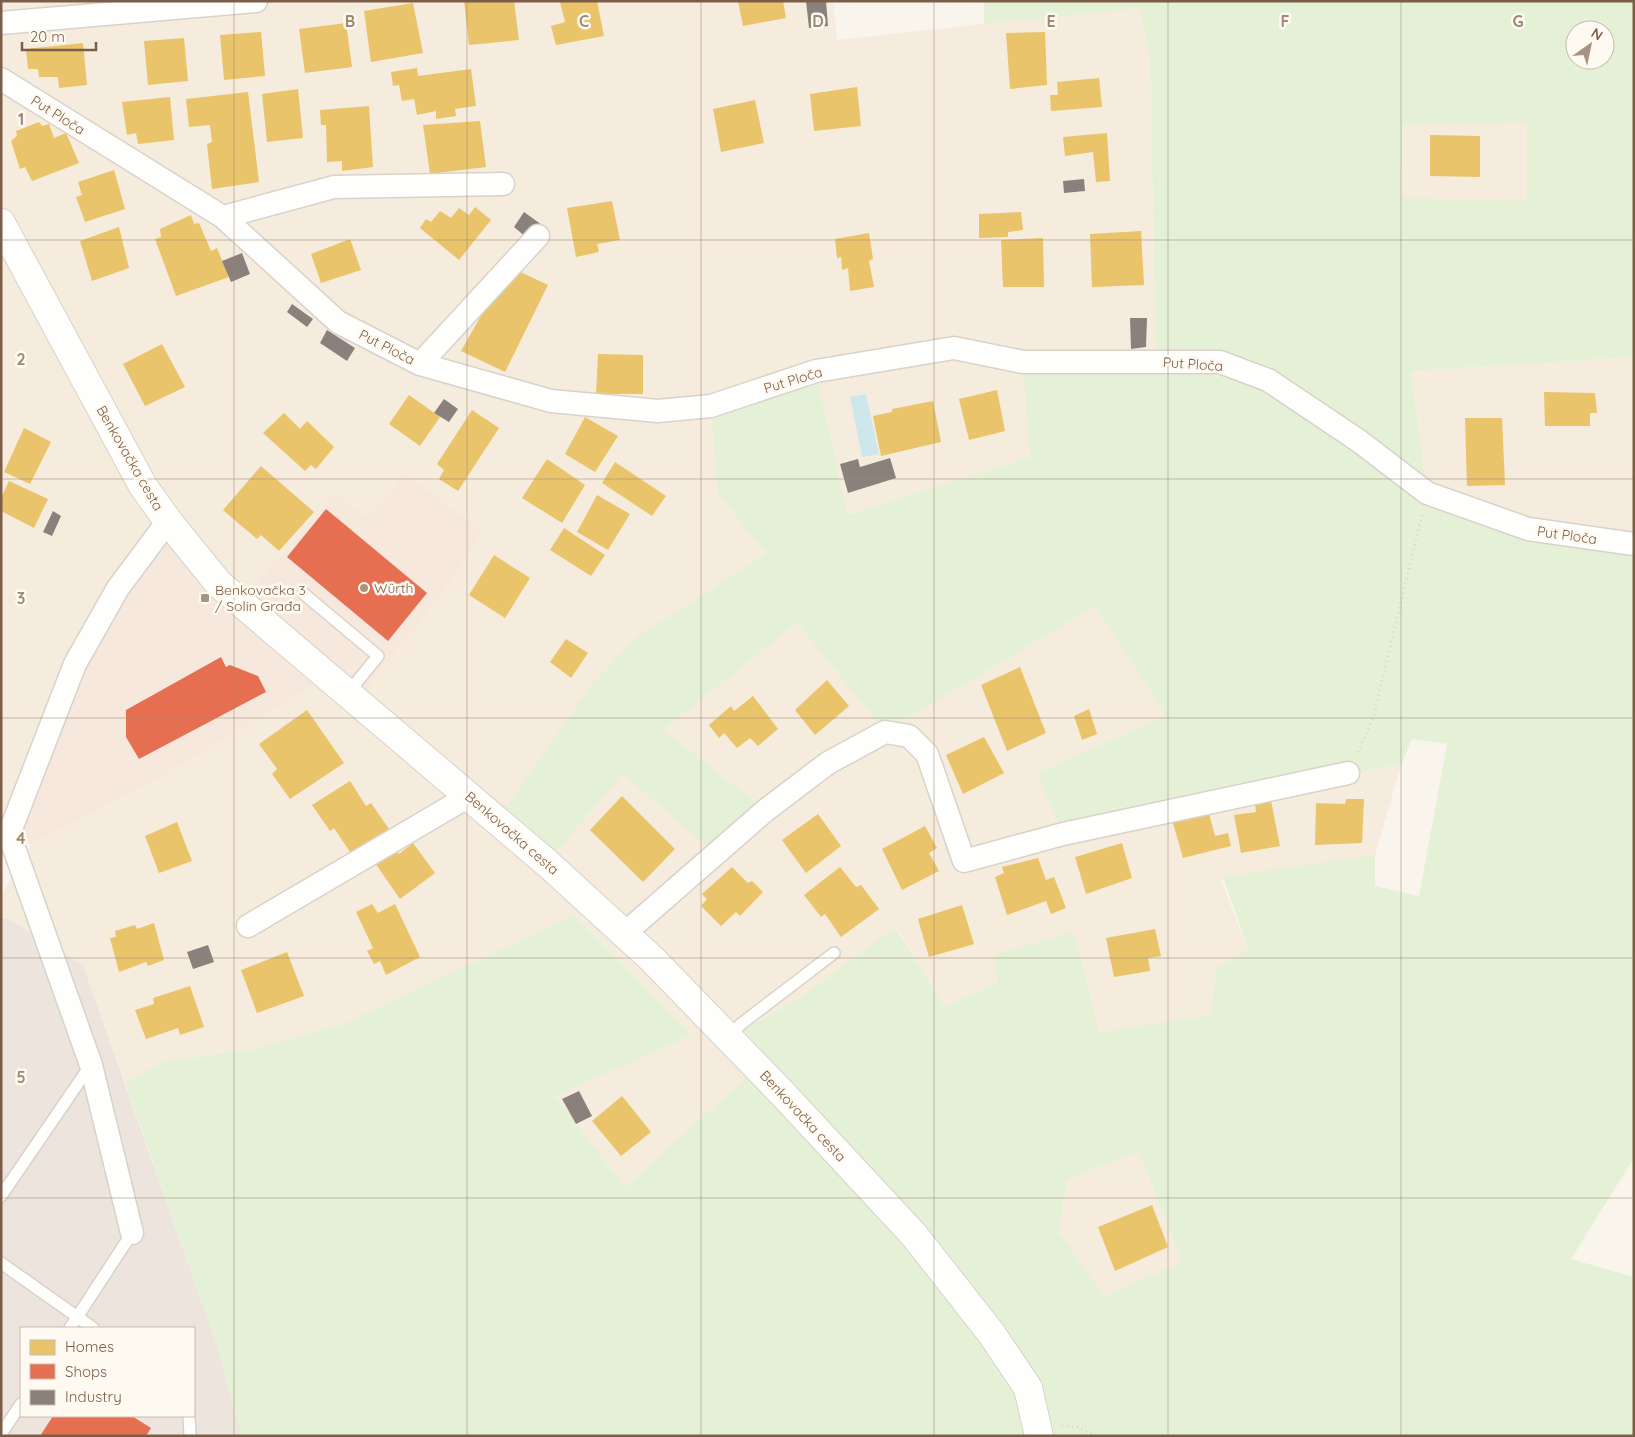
<svg xmlns="http://www.w3.org/2000/svg" width="1635" height="1437" viewBox="0 0 1635 1437" font-family="Quicksand,sans-serif">
	<style>
		.residential { fill: #f6ecdd }
		.commercial { fill: #f7e8de }
		.industrial { fill: #ede5dd; fill-rule: evenodd }
		.green { fill: #e4f1d6; fill-rule: evenodd }
		.water { fill: #cde7ec }
		.homes { fill: #e9c46a }
		.shops { fill: #e76f51 }
		.industry { fill: #8a817c }
		.lines { fill: none; stroke-linecap: round; stroke-linejoin: round }
		.lane-casing { stroke: #d9d2cb; stroke-width: 14 }
		.street-casing { stroke: #d9d2cb; stroke-width: 25 }
		.secondary-casing { stroke: #d9d2c9; stroke-width: 30 }
		.path { stroke: #dcd5ce; stroke-width: 3; stroke-dasharray: 1 4; stroke-linecap: butt }
		.lane { stroke: #fefefc; stroke-width: 11 }
		.street { stroke: #fefefc; stroke-width: 22 }
		.secondary { stroke: #fefefc; stroke-width: 28 }
		.grid { fill: none; stroke: #9f8876; stroke-width: 1; stroke-opacity: 0.55 }
		.poi-dot { fill: #a89382; stroke: #fffaf1; stroke-width: 2 }
		.labels { text-anchor: middle; dominant-baseline: central; stroke-width: 5; stroke-linejoin: round; paint-order: stroke }
		.street-label { font-size: 14px; fill: #7c5e48; stroke: #fffaf1 }
		.poi-label { font-size: 14px; fill: #7c5e48; stroke: #fffaf1; text-anchor: start }
		.grid-label { font-size: 16px; text-anchor: middle; font-weight: bold; fill: #9f8876; stroke: #fffaf1; stroke-width: 5; stroke-linejoin: round; paint-order: stroke }
	</style>
	<rect width="100%" height="100%" fill="#f9f5ed"/>
	<g class="residential">
		<path d="M1,1H833L837,40L1139,7L1150,59L1156,361L1030,457L846,515L816,371L718,494L766,554L638,636L547,862L623,774L766,810L662,730L797,623L885,732L1095,606L1166,716L1037,773H1348L1401,765L1375,855L1221,880L1248,949L1216,970L1211,1015L1100,1032L1073,933L998,982L945,1007L896,927L804,995L728,1037L758,1068L625,1187L555,1096L692,1035L574,915L343,1024L254,1049L166,1061L125,1082L83,966L9,919H1V895L31,845L156,779L368,518L336,492L248,592L1,845Z"/>
		<path d="M1527,121L1528,202L1401,199L1403,125Z"/>
		<path d="M1634,357V544L1427,493L1411,371Z"/>
		<path d="M1139,1152L1182,1262L1104,1296L1059,1232L1067,1179Z"/>
	</g>
	<path class="commercial" d="M406,474L483,532L449,583L357,702L326,677L156,779L31,845L9,834L75,664L168,521L248,592L336,492L368,518Z"/>
	<path class="industrial" d="M1,919H9L83,965L216,1342L242,1436H1ZM21,1328H194V1416H21Z"/>
	<path class="green" d="M984,1H1634V357L1411,371L1427,493L1634,544V1158L1571,1259L1634,1277V1436H242L216,1342L125,1082L166,1061L254,1049L343,1024L574,915L692,1035L555,1096L625,1187L757,1068L728,1038L804,995L895,927L945,1007L998,982L994,955L1073,932L1100,1032L1211,1015L1216,969L1248,949L1223,877L1375,855V886L1419,896L1447,744L1412,739L1401,765L1348,773L1063,834L1037,773L1166,716L1095,606L885,732L797,623L663,730L766,810L715,854L623,774L547,863L497,820L592,684L638,636L766,554L718,494L711,406L816,371L847,515L1030,457L1023,362L1156,361L1150,59L1139,8L984,24ZM1575,30H1605V60H1575ZM1527,122V201L1401,198L1403,125ZM1139,1152L1182,1262L1104,1296L1059,1232L1067,1179Z"/>
	<path class="water" d="M866,394L879,454L862,457L850,397Z"/>
	<g class="homes">
		<path d="M464,1H514L519,40L469,45Z"/>
		<path d="M565,1H597L604,36L556,45L551,26L565,22L560,2Z"/>
		<path d="M738,1H783L786,18L743,26Z"/>
		<path d="M413,3L423,53L371,62L364,11Z"/>
		<path d="M346,23L352,67L305,73L299,29Z"/>
		<path d="M261,32L265,76L224,80L220,35Z"/>
		<path d="M1045,32L1047,85L1010,89L1006,33Z"/>
		<path d="M184,38L188,81L148,85L144,41Z"/>
		<path d="M83,43L87,85L59,88L58,77H39L38,69H28L26,49Z"/>
		<path d="M417,68L418,76L471,69L476,106L455,109L456,116L436,119V111L417,115L414,99L402,101L399,85L393,86L391,72Z"/>
		<path d="M1099,78L1102,107L1051,111L1050,95H1058L1057,82Z"/>
		<path d="M857,87L861,126L814,131L810,94Z"/>
		<path d="M298,89L303,138L267,142L262,94Z"/>
		<path d="M248,92L259,182L212,189L207,144L212,142L210,125L189,127L186,99Z"/>
		<path d="M170,97L174,140L138,144L136,133L127,135L122,102Z"/>
		<path d="M755,100L764,143L721,152L713,109Z"/>
		<path d="M369,106L373,167L342,171V161L327,162L326,125H321L320,110Z"/>
		<path d="M480,121L486,167L430,174L423,125Z"/>
		<path d="M39,122L42,126L49,124L54,138L66,133L79,163L32,181L25,167L20,169L11,141L17,136L16,131Z"/>
		<path d="M1107,133L1110,181L1096,182L1093,152L1065,156L1063,137Z"/>
		<path d="M1430,135L1480,136V177L1430,176Z"/>
		<path d="M114,170L125,209L85,222L76,197L82,195L78,182Z"/>
		<path d="M612,201L620,240L597,244L599,252L576,257L567,208Z"/>
		<path d="M475,207L491,220L459,260L420,228L426,219L431,222L440,211L451,218L459,208L469,215Z"/>
		<path d="M1021,212L1023,230L1008,232V237L979,238V214Z"/>
		<path d="M191,215L194,224L199,223L211,251L217,248L229,277L176,296L155,239L161,237L160,229Z"/>
		<path d="M119,227L129,268L92,281L80,241Z"/>
		<path d="M1141,231L1144,285L1092,287L1090,234Z"/>
		<path d="M869,233L873,259L869,261L874,287L850,291L848,268L842,270L841,257L837,258L835,239Z"/>
		<path d="M1043,238L1044,287H1003L1001,240Z"/>
		<path d="M350,239L361,270L321,283L311,254Z"/>
		<path d="M512,268L548,285L505,372L461,351L499,284Z"/>
		<path d="M162,344L185,387L145,406L123,364Z"/>
		<path d="M598,354L643,355V394H596Z"/>
		<path d="M997,390L1005,431L969,440L959,399Z"/>
		<path d="M1544,392L1595,393L1597,413H1590V426H1545Z"/>
		<path d="M409,395L440,417L420,446L389,424Z"/>
		<path d="M933,401L941,442L881,456L873,416L892,412V409Z"/>
		<path d="M472,410L499,428L458,491L439,479L444,470L437,464Z"/>
		<path d="M284,413L300,429L307,421L334,447L316,469L311,465L305,471L263,433Z"/>
		<path d="M585,417L618,436L595,472L565,454Z"/>
		<path d="M1465,418H1502L1505,485L1467,486Z"/>
		<path d="M24,428L51,442L30,484L4,472Z"/>
		<path d="M547,459L585,485L562,523L522,498Z"/>
		<path d="M615,462L666,496L652,516L602,483Z"/>
		<path d="M261,466L314,512L279,551L261,535L257,539L223,510Z"/>
		<path d="M9,481L48,499L34,528L1,511V498Z"/>
		<path d="M597,495L630,514L608,550L577,532Z"/>
		<path d="M564,528L605,555L591,576L550,550Z"/>
		<path d="M494,555L530,578L505,618L469,595Z"/>
		<path d="M566,639L588,653L571,678L550,662Z"/>
		<path d="M1020,667L1046,733L1007,751L981,685Z"/>
		<path d="M827,680L849,706L815,735L795,710Z"/>
		<path d="M753,696L778,729L758,746L750,738L737,748L724,733L719,738L709,725L731,706L734,711Z"/>
		<path d="M1089,709L1097,734L1082,740L1074,716Z"/>
		<path d="M307,710L344,763L290,799L272,774L277,769L259,744Z"/>
		<path d="M984,737L1004,773L963,794L946,755Z"/>
		<path d="M350,781L366,806L371,803L389,829L350,852L334,828L330,831L312,805Z"/>
		<path d="M622,796L675,849L643,882L590,830Z"/>
		<path d="M1346,799H1364L1362,843L1315,845L1316,803L1345,804Z"/>
		<path d="M1271,801L1280,846L1241,853L1234,815L1256,812L1255,804Z"/>
		<path d="M1207,806L1215,836L1228,833L1231,846L1183,858L1171,816Z"/>
		<path d="M818,814L841,846L806,873L782,840Z"/>
		<path d="M177,822L192,861L159,873L145,836Z"/>
		<path d="M925,826L937,848L929,853L939,871L902,890L882,849Z"/>
		<path d="M413,843L435,873L400,899L373,860L393,845L399,854Z"/>
		<path d="M1122,843L1132,878L1086,894L1075,857Z"/>
		<path d="M1038,858L1046,880L1054,877L1066,908L1051,914L1046,901L1007,915L995,877L1004,873L1002,867Z"/>
		<path d="M732,867L748,883L752,881L763,892L740,916L736,912L721,926L701,906L707,899L702,894Z"/>
		<path d="M840,867L856,887L861,885L879,909L841,937L825,914L821,917L804,895Z"/>
		<path d="M372,904L378,913L395,904L420,957L386,975L380,961L374,964L367,951L373,948L356,912Z"/>
		<path d="M962,905L974,944L929,957L918,919Z"/>
		<path d="M154,923L164,960L148,966L146,962L119,972L110,938L116,937L115,931L135,925L137,929Z"/>
		<path d="M1155,929L1161,956L1148,958L1150,971L1114,977L1106,938Z"/>
		<path d="M287,952L304,996L257,1013L241,970Z"/>
		<path d="M190,986L204,1027L180,1035L178,1028L146,1039L135,1010L154,1004L153,998Z"/>
		<path d="M622,1096L651,1132L621,1156L592,1121Z"/>
		<path d="M1152,1205L1168,1247L1115,1271L1098,1227Z"/>
	</g>
	<g class="shops">
		<path d="M326,509L427,593L388,641L287,557Z"/>
		<path d="M221,657L226,667L230,665L258,676L266,692L139,759L126,737V710Z"/>
		<path d="M53,1416H132L151,1428L146,1436H40Z"/>
	</g>
	<g class="industry">
		<path d="M806,1H826L828,26L809,28Z"/>
		<path d="M1084,179L1085,191L1064,193L1063,181Z"/>
		<path d="M524,212L542,225L527,238L514,227Z"/>
		<path d="M242,253L250,274L231,282L222,261Z"/>
		<path d="M292,304L313,319L307,327L287,312Z"/>
		<path d="M1130,318H1147L1146,347L1131,349Z"/>
		<path d="M327,330L355,348L347,361L320,343Z"/>
		<path d="M444,399L458,409L449,422L434,413Z"/>
		<path d="M890,458L896,478L848,493L840,464L858,459L860,467Z"/>
		<path d="M53,511L61,516L52,536L43,532Z"/>
		<path d="M208,945L214,962L193,969L187,952Z"/>
		<path d="M579,1091L592,1116L576,1124L562,1099Z"/>
	</g>
	<g class="lines">
		<g class="lane-casing">
			<g id="lane">
				<path d="M304,594L378,656L347,694"/>
				<path d="M728,1038L741,1024L834,953"/>
				<path d="M1,1196L90,1066"/>
				<path d="M1,1263L93,1328"/>
				<path d="M70,1328L132,1233"/>
				<path d="M189,1416L190,1436"/>
				<path d="M1,1434L21,1404"/>
			</g>
		</g>
		<g class="street-casing">
			<g id="street">
				<path d="M1,23L256,1"/>
				<path d="M1,79L223,217L338,322L420,364L551,401L658,411L711,406L816,371L954,348L1023,362H1220L1268,380L1359,441L1427,493L1528,529L1634,544"/>
				<path d="M223,217L334,187L503,184"/>
				<path d="M420,364L538,236"/>
				<path d="M248,926L469,796"/>
				<path d="M625,933L766,810L828,763L885,732L909,736L927,754L964,861L1063,834L1348,773"/>
				<path d="M132,1233L91,1065L9,834L75,664L118,588L168,521"/>
			</g>
		</g>
		<g class="secondary-casing">
			<path id="secondary" d="M1,223L143,486L168,521L219,584L547,863L652,959L782,1093L914,1235L991,1333L1028,1388L1039,1436"/>
		</g>
		<g class="path">
			<path d="M1358,752L1373,718L1422,515"/>
			<path d="M1062,1426L1077,1427L1097,1436"/>
		</g>
		<use href="#lane" class="lane"/>
		<use href="#street" class="street"/>
		<use href="#secondary" class="secondary"/>
	</g>
	<path class="grid" d="M234,1V1436M467,1V1436M701,1V1436M934,1V1436M1168,1V1436M1401,1V1436M1,240H1634M1,479H1634M1,718H1634M1,958H1634M1,1198H1634"/>
	<g class="poi-dot">
		<circle cx="364" cy="588" r="5"/>
		<rect x="200" y="593" width="10" height="10" rx="2.5"/>
	</g>
	<g class="labels">
		<g class="street-label">
			<text transform="translate(58 115) rotate(32)">Put Ploča</text>
			<text transform="translate(387 347) rotate(27)">Put Ploča</text>
			<text transform="translate(1193 364) rotate(4)">Put Ploča</text>
			<text transform="translate(793 380) rotate(-17)">Put Ploča</text>
			<text transform="translate(130 458) rotate(60)">Benkovačka cesta</text>
			<text transform="translate(1567 535) rotate(8)">Put Ploča</text>
			<text transform="translate(512 833) rotate(41)">Benkovačka cesta</text>
			<text transform="translate(803 1116) rotate(47)">Benkovačka cesta</text>
		</g>
		<g class="poi-label">
			<text x="374" y="588">Würth</text>
			<text x="215" y="590">Benkovačka 3<tspan x="215" dy="16">/ Solin Građa</tspan></text>
		</g>
	</g>
	<g class="grid-label">
		<text x="350" y="27">B</text>
		<text x="584" y="27">C</text>
		<text x="818" y="27">D</text>
		<text x="1051" y="27">E</text>
		<text x="1285" y="27">F</text>
		<text x="1518" y="27">G</text>
		<text x="21" y="125">1</text>
		<text x="21" y="365">2</text>
		<text x="21" y="604">3</text>
		<text x="21" y="844">4</text>
		<text x="21" y="1083">5</text>
	</g>
	<rect width="1635" height="1437" fill="none" stroke="#7c5e48" stroke-width="5"/>
	<rect x="20" y="1327" width="175" height="90" fill="#fffaf1" stroke="#cbbcad"/>
	<rect x="30" y="1340" width="25" height="15" fill="#e9c46a" stroke="#cbbcad"/>
	<text x="65" y="1352" font-size="15" fill="#7c5e48">Homes</text>
	<rect x="30" y="1364" width="25" height="15" fill="#e76f51" stroke="#cbbcad"/>
	<text x="65" y="1377" font-size="15" fill="#7c5e48">Shops</text>
	<rect x="30" y="1390" width="25" height="15" fill="#8a817c" stroke="#cbbcad"/>
	<text x="65" y="1402" font-size="15" fill="#7c5e48">Industry</text>
	<g transform="translate(1590 45) rotate(33)"><circle r="24" fill="#fffaf1" stroke="#cbbcad"/>
	<path d="M0-4L9 19L0 12L-9 19Z" fill="#a89382"/>
	<text y="-8" font-size="14" font-weight="bold" text-anchor="middle" fill="#7c5e48">N</text>
	</g>
	<path d="M22 42v8h74v-8" fill="none" stroke="#7c5e48" stroke-width="2.5"/>
	<text x="30" y="42" font-size="15" fill="#7c5e48" stroke="#fffaf1" stroke-width="4" paint-order="stroke">20 m</text>
</svg>
